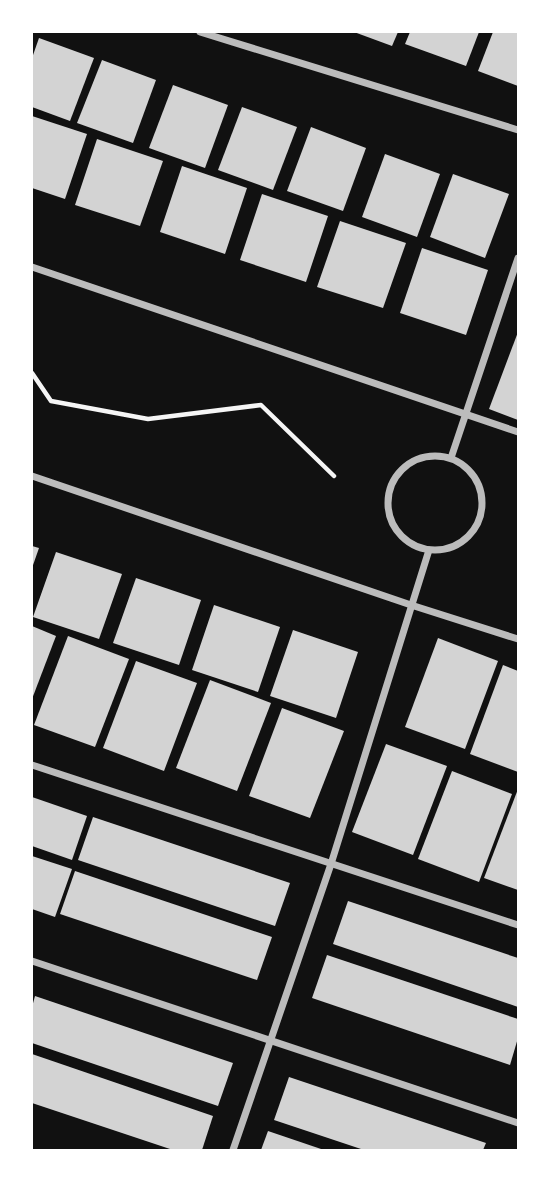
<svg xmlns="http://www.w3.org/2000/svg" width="550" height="1182" viewBox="0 0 550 1182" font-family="'DM Sans',sans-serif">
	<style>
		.building { fill: #d3d3d3 }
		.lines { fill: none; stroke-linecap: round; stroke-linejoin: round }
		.path { stroke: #f5f5f5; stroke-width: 4.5 }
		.minor { stroke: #bcbcbc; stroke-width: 7 }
	</style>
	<rect width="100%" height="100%" fill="#111"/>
	<g class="building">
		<path d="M354,32H398L392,46Z"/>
		<path d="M410,32H479L466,66L405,44Z"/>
		<path d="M493,32H518V86L478,71Z"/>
		<path d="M39,38L94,58L70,121L32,107V58Z"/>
		<path d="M102,60L156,80L133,143L77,123Z"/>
		<path d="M173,85L228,105L205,168L149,148Z"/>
		<path d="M242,107L297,127L273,190L218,170Z"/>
		<path d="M32,116L87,134L65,199L32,188Z"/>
		<path d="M311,127L366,148L343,211L287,191Z"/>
		<path d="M97,139L163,161L140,226L75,205Z"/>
		<path d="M385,154L440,174L417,237L362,217Z"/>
		<path d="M182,166L247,188L225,254L160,232Z"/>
		<path d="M453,174L509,194L485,258L430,237Z"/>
		<path d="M262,194L328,216L306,282L240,260Z"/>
		<path d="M340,221L406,243L383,308L317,287Z"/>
		<path d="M422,248L488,270L466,335L400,313Z"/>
		<path d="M518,332V420L489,409Z"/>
		<path d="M32,546L39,548L32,568Z"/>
		<path d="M56,552L122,574L99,639L33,617Z"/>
		<path d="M136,578L201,600L179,665L113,643Z"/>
		<path d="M214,605L280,627L258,692L192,670Z"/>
		<path d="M32,626L56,636L32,699Z"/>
		<path d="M293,630L358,652L336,718L270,696Z"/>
		<path d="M68,636L129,659L95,747L34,725Z"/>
		<path d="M438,638L498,661L465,749L405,727Z"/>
		<path d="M136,661L197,683L164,771L103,748Z"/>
		<path d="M503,665L518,671V772L470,754Z"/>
		<path d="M210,680L271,703L237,791L176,768Z"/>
		<path d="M282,708L344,731L310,818L249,796Z"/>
		<path d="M386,744L447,766L413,855L352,832Z"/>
		<path d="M452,771L512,794L479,882L418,859Z"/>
		<path d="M518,789V890L484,878Z"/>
		<path d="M32,797L87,816L72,860L32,846Z"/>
		<path d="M93,817L290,883L275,926L78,860Z"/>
		<path d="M32,856L72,869L55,917L32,909Z"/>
		<path d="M75,871L272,937L257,980L60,914Z"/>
		<path d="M348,901L518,958V1007L333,944Z"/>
		<path d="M327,955L518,1019V1038L510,1065L312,998Z"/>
		<path d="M35,996L233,1063L218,1106L32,1043V1007Z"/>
		<path d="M32,1054L213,1116L202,1150H173L32,1103Z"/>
		<path d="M289,1077L486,1143L483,1150H364L274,1120Z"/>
		<path d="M268,1131L324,1150H261Z"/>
	</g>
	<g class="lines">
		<path class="path" d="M32,373L51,401L148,419L261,405L334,476"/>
		<g class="minor">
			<path d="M200,32L518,130"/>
			<path d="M32,267L518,432"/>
			<circle cx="435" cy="503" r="47"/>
			<path d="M451,458L518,258"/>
			<path d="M32,476L411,605L518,639"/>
			<path d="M32,765L518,925"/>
			<path d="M32,961L518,1123"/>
			<path d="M233,1150L331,864L429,550"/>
		</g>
	</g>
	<rect width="550" height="1182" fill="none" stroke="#ffffff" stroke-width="66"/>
</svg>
